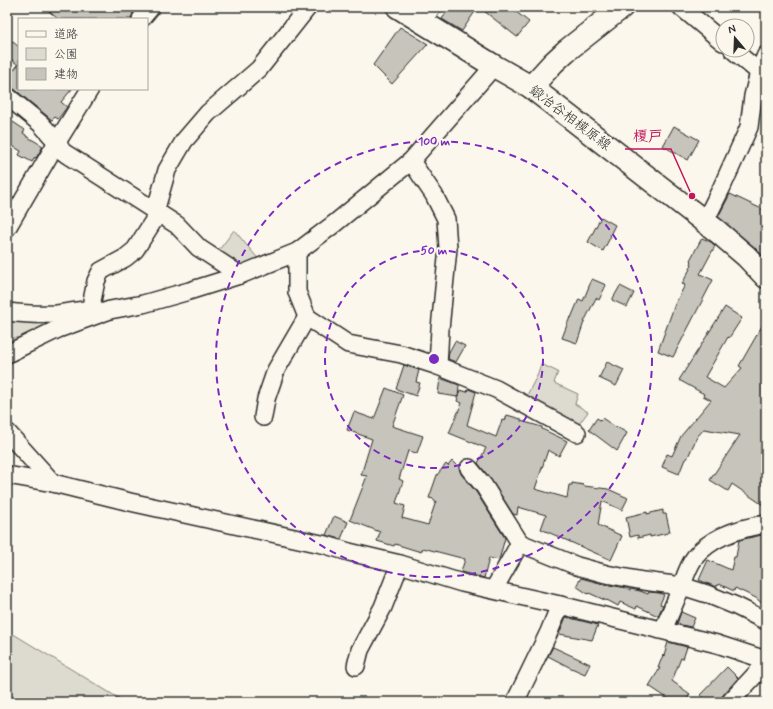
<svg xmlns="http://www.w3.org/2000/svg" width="773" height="709" viewBox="0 0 773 709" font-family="Mynerve,'Klee One',sans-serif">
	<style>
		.green { fill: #dddad0; stroke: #84827e }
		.building { fill: #c7c4bc; stroke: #2b2b2b }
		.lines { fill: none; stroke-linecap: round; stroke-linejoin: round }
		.street-casing { stroke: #2b2b2b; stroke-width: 20 }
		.secondary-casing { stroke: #2b2b2b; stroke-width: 25 }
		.primary-casing { stroke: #2b2b2b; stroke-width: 25 }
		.street { stroke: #fbf7ec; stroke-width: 17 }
		.secondary { stroke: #fbf7ec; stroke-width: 22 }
		.primary { stroke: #fbf7ec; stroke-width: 22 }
		.ring { fill: none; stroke: #7b2cbf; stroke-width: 2; stroke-dasharray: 7 5 }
		.labels { text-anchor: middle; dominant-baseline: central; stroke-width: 4; stroke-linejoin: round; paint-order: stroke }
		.street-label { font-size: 14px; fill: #2b2b2b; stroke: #fbf7ec }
		.centre { fill: #7b2cbf; stroke: #fbf7ec; stroke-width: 2 }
		.ring-label { font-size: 12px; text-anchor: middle; font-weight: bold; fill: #7b2cbf; stroke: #fbf7ec; stroke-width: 4; stroke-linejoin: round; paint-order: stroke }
		.leader { fill: none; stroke: #c2185b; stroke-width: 1.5 }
		.callout-dot { fill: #c2185b; stroke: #fbf7ec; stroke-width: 1.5 }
		.callout-label { font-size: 15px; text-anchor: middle; font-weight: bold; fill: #c2185b; stroke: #fbf7ec; stroke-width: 4; stroke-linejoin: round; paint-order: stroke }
	</style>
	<rect width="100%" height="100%" fill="#fbf7ec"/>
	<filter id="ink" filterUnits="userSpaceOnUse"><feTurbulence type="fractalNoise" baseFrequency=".025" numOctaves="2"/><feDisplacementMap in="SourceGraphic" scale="8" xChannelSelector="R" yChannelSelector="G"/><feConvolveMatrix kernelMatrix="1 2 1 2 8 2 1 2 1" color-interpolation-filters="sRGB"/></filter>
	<g filter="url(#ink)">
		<g class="green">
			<path d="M234,230L260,261L242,270L216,254Z"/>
			<path d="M7,316L48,320L47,326L22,338H7Z"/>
			<path d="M541,364L558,372L554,383L578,394L575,404L588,412L576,428L525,399L538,374Z"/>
			<path d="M7,634L15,635L125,702H7Z"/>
		</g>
		<g class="building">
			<path d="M44,7H138L133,13L131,19H58Z"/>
			<path d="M450,7H478L462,31L442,19Z"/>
			<path d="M479,7H510L529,22L517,37Z"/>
			<path d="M400,27L428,44L392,84L373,65Z"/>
			<path d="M7,37L19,47V89H72L61,102L67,107L58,119L55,117L52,120L13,88L7,85V78L18,65L7,56Z"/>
			<path d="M13,122L25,130L23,133L26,135V136L43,146L36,158L35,157L32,162L19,155L21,151L7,143V132Z"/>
			<path d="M674,126L699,140L688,160L663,146Z"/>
			<path d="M730,194L766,211V259L754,247L718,217Z"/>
			<path d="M601,217L615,225L610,235L611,236L603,251L588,242Z"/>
			<path d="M702,238L711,242L715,246L700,274L713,280L673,357L658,351L675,304L685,285L682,284L692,265L691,264L692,262L690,260Z"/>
			<path d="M592,279L606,285L599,300L596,298L584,322L577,343L562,338L570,317L571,318L579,299L583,301Z"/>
			<path d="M620,286L634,293L627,307L612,300Z"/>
			<path d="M725,307L742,318L729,338L728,337L705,377L724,388L742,368L739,366L766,319V507L732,484L728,491L710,480L740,435L704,429L697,437L687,459H685L679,474L662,467L667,454L672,456L681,436L711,400L703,396L704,394L679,380Z"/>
			<path d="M455,341L465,346L456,362L448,359L449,352Z"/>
			<path d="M607,362L624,370L616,386L599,378Z"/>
			<path d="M404,365L419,370L416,382L420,383L416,396L396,389Z"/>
			<path d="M440,378L459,385L458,397L438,394Z"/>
			<path d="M386,388L403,395L392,426L423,436L417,453L408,451L399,479L403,481L396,503L405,506L402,518L428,525L436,501H434V499L429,498L437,475L446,464L448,466L452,461L459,468L461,474L476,492L505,538L499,560L489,558L484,578L461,572L465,559L423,548L421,552L395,544L394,546L377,541L380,532L350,520L367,476L361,475L372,439L347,430L354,412L374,419Z"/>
			<path d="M468,389L476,392L467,425L496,437L502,420L505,421L507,415L521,419V421L542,427V429L567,441L559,456L548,450L535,489L567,498L569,485H572V483L584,485V486L608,489L628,498L622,510L602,501L598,525L622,536L611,560L541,529L546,515L518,507L517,515L513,514L492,481L478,463L486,448L449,433L462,403L457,401L460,390L467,392Z"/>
			<path d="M597,418L600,420L602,418L617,428V427L627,433L617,451L589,430Z"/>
			<path d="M663,510V514H666L670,532H668V533L650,537V535L638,538V535L630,537L626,517L647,512V514Z"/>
			<path d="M334,516L348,522L341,539L326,535Z"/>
			<path d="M762,535L766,548V607L756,598L735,588L734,591L719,584L718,586L717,585L716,587L699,580L708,560L731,570L734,557H736L739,540Z"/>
			<path d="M581,578L603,584L627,588L631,590V589L640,591L648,594L649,592L660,593L664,595L660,604L663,605L658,616L637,606L636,609L620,602L618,606L607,600V601L589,593L588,594L576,586Z"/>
			<path d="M681,612L695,618L691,627L677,624Z"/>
			<path d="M566,617L598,625L592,640L559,634Z"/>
			<path d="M668,642L687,647L683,659L681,658L672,681L690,694L685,702H673L649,686L660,668H658L663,655L664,656Z"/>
			<path d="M553,647L590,664L585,674L569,667L548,656Z"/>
			<path d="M727,667L738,678L723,695L718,702H710L700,695Z"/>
		</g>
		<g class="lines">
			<g class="street-casing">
				<g id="street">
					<path d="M681,7L723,42"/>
					<path d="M141,19L151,7"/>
					<path d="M422,22L432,7"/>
					<path d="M733,50L759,72"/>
					<path d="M7,96L41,124L57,142L62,151L66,154L177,225L199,248L240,275"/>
					<path d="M411,161L434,195L446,219L448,248L440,329L438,366"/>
					<path d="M705,221L721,189L749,127L753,96L759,72L766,55"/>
					<path d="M7,228L57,142L90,89"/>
					<path d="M94,309L92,301L96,281L101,271L125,258L135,250L154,220L155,212L167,170L184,141L208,113L259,69L308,7"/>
					<path d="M7,312C24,314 40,315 57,314C70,312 82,310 94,309"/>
					<path d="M307,317L348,344L401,354L438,366L496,389L577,433"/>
					<path d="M7,354L17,349L58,329L110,310L143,304L189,291L240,275L297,252L334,224L411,161L494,66"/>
					<path d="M263,417L266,399L276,370L307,317L297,292V252"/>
					<path d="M7,432L53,483"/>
					<path d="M469,468L484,486L520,543L577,566L606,574L643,581L682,586L707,594L736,606L766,621"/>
					<path d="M7,475L53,483L130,502L326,545L349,552L400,564L462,583L560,605L717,644L766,660"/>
					<path d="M494,589L520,543"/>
					<path d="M663,630C669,616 675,602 681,588C685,577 688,566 695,557C712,536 740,528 766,524"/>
					<path d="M356,666L360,650L383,607L400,564"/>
					<path d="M515,702L549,632L560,605"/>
					<path d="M730,702L766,663"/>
				</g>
			</g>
			<g class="secondary-casing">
				<path id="secondary" d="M531,87L553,63L566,51L622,7"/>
			</g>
			<g class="primary-casing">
				<path id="primary" d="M398,7L494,66L531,87L718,232L746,256L766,277"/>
			</g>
			<use href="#street" class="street"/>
			<use href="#secondary" class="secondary"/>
			<use href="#primary" class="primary"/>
		</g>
	</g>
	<g class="ring">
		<circle cx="434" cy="359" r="109"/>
		<circle cx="434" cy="359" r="218"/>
	</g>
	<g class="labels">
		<g class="street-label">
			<text transform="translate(570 118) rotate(37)">鍛冶谷相模原線</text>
		</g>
	</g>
	<circle cx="434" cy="359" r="6" class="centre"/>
	<g class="ring-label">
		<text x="434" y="145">100 m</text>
		<text x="434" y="254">50 m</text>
	</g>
	<path class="leader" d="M692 196L671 149H625"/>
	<circle class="callout-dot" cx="692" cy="196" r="4"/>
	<g class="callout-label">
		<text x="648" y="141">榎戸</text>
	</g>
	<rect width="773" height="709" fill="none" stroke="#fbf7ec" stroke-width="24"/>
	<rect x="12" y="12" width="749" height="685" fill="none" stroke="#2b2b2b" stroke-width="1.5" filter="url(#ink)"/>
	<rect x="18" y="18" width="130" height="72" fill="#fbf7ec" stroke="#a8a59f"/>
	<rect x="26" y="31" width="20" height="6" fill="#fbf7ec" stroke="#a8a59f"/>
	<text x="54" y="38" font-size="12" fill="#2b2b2b">道路</text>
	<rect x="26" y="48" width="20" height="12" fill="#dddad0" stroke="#a8a59f"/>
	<text x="54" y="58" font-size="12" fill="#2b2b2b">公園</text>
	<rect x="26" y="68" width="20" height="12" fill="#c7c4bc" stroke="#a8a59f"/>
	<text x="54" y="78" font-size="12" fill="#2b2b2b">建物</text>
	<g transform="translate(735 38) rotate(341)"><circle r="19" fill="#fbf7ec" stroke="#a8a59f"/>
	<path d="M0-3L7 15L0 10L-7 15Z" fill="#2b2b2b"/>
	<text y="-6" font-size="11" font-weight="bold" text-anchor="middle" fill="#2b2b2b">N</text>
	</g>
</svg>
